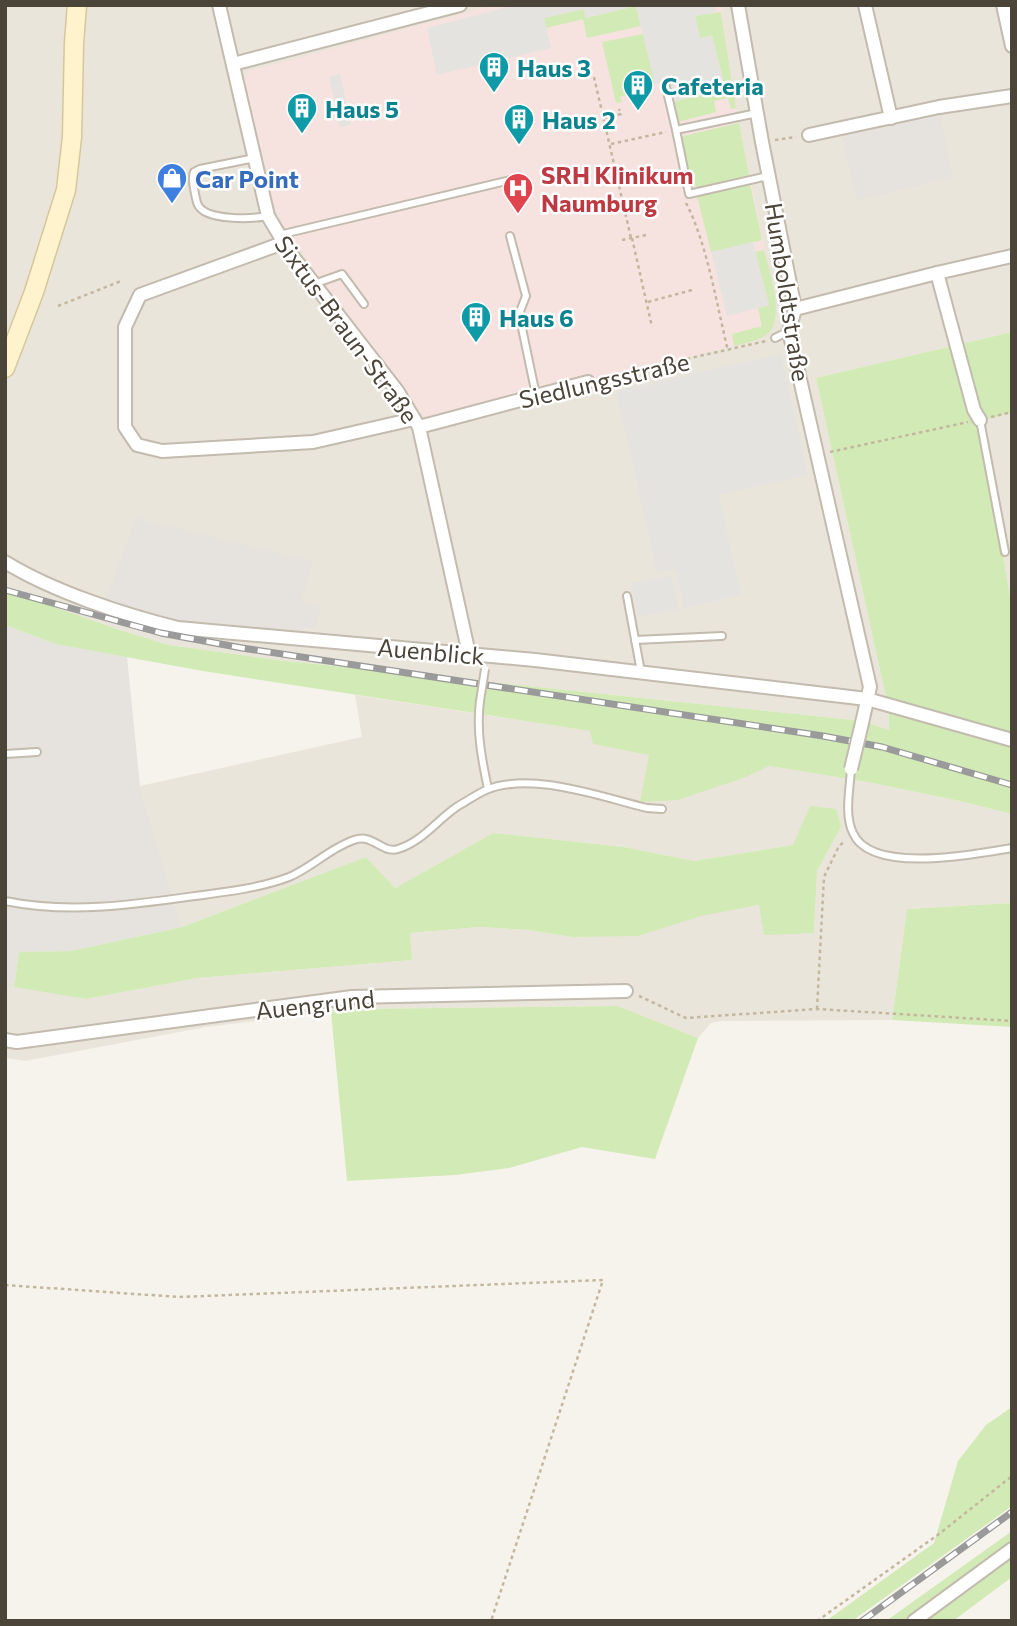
<svg xmlns="http://www.w3.org/2000/svg" width="1017" height="1626" viewBox="0 0 1017 1626" font-family="Commissioner,sans-serif">
	<style>
		.residential { fill: #eae5da }
		.industrial { fill: #e6e2dd }
		.medical { fill: #f6e3e0 }
		.green { fill: #d2eab5 }
		.parking { fill: #e5e3e0 }
		.lines { fill: none; stroke-linecap: round; stroke-linejoin: round }
		.service-casing { stroke: #c2bbae; stroke-width: 10 }
		.minor-casing { stroke: #c2bbae; stroke-width: 16 }
		.secondary-casing { stroke: #d6c79b; stroke-width: 21 }
		.path { stroke: #c4b79f; stroke-width: 2.5; stroke-dasharray: 3.5 3.5; stroke-linecap: butt }
		.service { stroke: #fff; stroke-width: 6 }
		.minor { stroke: #fff; stroke-width: 12 }
		.secondary { stroke: #fff3cd; stroke-width: 18 }
		.rail-casing { stroke: #9a9a9a; stroke-width: 7 }
		.rail { stroke: #fff; stroke-width: 4.5; stroke-dasharray: 13; stroke-linecap: butt }
		.service-bridge-casing { stroke: #c2bbae; stroke-width: 10; stroke-linecap: butt }
		.minor-bridge-casing { stroke: #c2bbae; stroke-width: 16; stroke-linecap: butt }
		.service-bridge { stroke: #fff; stroke-width: 6 }
		.minor-bridge { stroke: #fff; stroke-width: 12 }
		.labels { text-anchor: middle; dominant-baseline: central; stroke-width: 5; stroke-linejoin: round; paint-order: stroke }
		.culture-label { font-size: 24px; font-weight: bold; fill: #0d838f; stroke: #fff; text-anchor: start }
		.health-label { font-size: 24px; font-weight: bold; fill: #be3a42; stroke: #fff; text-anchor: start }
		.shop-label { font-size: 24px; font-weight: bold; fill: #366cbe; stroke: #fff; text-anchor: start }
		.street-label { font-size: 24px; fill: #4b4439; stroke: #fff }
	</style>
	<rect width="100%" height="100%" fill="#f6f3ec"/>
	<g class="residential">
		<path d="M5,5H1012V332L816,378L889,711V730L863,721L277,660L169,645L123,631L5,590Z"/>
		<path d="M1012,413V608L980,420Z"/>
		<path d="M355,695L591,731L752,763L867,782L960,801L1012,814V903L907,909L892,1020L721,1021L711,1023L698,1038L618,1006L353,1009L206,1027L25,1061L5,1058V985L86,999L198,978L411,960L410,933L479,927L529,930L572,937L759,905L814,933L817,871L841,827L810,806L794,845L694,861L624,847L493,833L395,888L366,857L182,927L140,786L362,737Z"/>
	</g>
	<g class="industrial">
		<path d="M939,107L953,178L857,200L840,129Z"/>
		<path d="M136,518L313,562L301,602L322,606L315,630L304,627L302,635L162,619L106,599Z"/>
		<path d="M5,625L55,644L127,657L140,786L182,927L71,951L19,952L14,987L5,985Z"/>
	</g>
	<path class="medical" d="M493,5H721L736,108L776,306V317L769,332L755,340L734,346L430,418L419,413L340,303L323,283L282,223L268,189L244,79L249,71Z"/>
	<g class="green">
		<path d="M636,6L641,26L587,38L583,19L546,28L544,18L584,9L586,18Z"/>
		<path d="M721,12L736,108L731,109L728,98L714,101L716,112L678,122L673,102L725,88L712,36L700,38L695,16Z"/>
		<path d="M643,34L655,84L626,91V95L620,97L622,102L616,103L602,42Z"/>
		<path d="M739,123L749,175L698,188L689,180L681,139L683,136Z"/>
		<path d="M750,184L762,240L711,252L697,196Z"/>
		<path d="M764,250C769,271 787,320 766,335C757,341 745,343 734,346L732,334L762,326L758,308L769,305L755,252Z"/>
		<path d="M1012,332V413L980,421L1012,608V814L960,801L867,782L769,766L746,777L678,800L640,802L649,755L593,744L590,731L203,671L55,644L5,625V590L123,631L169,645L277,660L863,721L889,730V711L816,378Z"/>
		<path d="M810,806L836,809L841,827L817,871L814,933L764,935L759,905L701,916L638,936L572,937L529,930L479,927L410,933L412,960L198,978L86,999L14,987L19,952L71,951L182,927L366,857L395,888L493,833L624,847L694,861L793,845Z"/>
		<path d="M1012,903V1027L892,1020L907,909Z"/>
		<path d="M618,1006L698,1038L655,1159L582,1147L509,1168L455,1175L347,1181L331,1012L353,1009Z"/>
		<path d="M1012,1407V1506L852,1621H826L934,1543L958,1461L986,1425Z"/>
		<path d="M1012,1531V1577L953,1621H886Z"/>
	</g>
	<g class="parking">
		<path d="M516,5H715L716,12L695,16L700,38L712,36L725,88L665,104L660,83L655,84L636,6L586,18L583,9L544,18L551,48L437,75L427,28Z"/>
		<path d="M340,74L351,125L340,127L329,77Z"/>
		<path d="M753,242L769,305L727,316L711,252Z"/>
		<path d="M781,354L808,475L719,495L741,595L684,608L676,569L657,573L616,391Z"/>
		<path d="M672,575L678,609L638,617L631,583Z"/>
	</g>
	<g class="lines">
		<g class="service-casing">
			<g id="service">
				<path d="M666,87L676,130"/>
				<path d="M757,113L676,130L689,194L768,176"/>
				<path d="M255,158L200,169L194,172C191,180 194,186 195,194C196,197 196,201 198,205C206,221 252,219 267,216"/>
				<path d="M279,235L515,179L519,197"/>
				<path d="M510,236L526,296L519,314L536,395"/>
				<path d="M314,284L342,274L364,304"/>
				<path d="M775,338L789,331"/>
				<path d="M980,420L1005,552"/>
				<path d="M627,596L641,672"/>
				<path d="M635,640L722,636"/>
				<path d="M480,701C476,731 482,760 488,789"/>
				<path d="M5,754L37,752"/>
				<path d="M851,769C850,788 844,815 853,833C871,875 976,854 1012,848"/>
				<path d="M5,901C69,914 131,905 195,896C226,892 260,888 289,877C311,868 330,848 354,840C373,833 382,854 398,849C422,842 438,819 458,806C467,801 477,794 486,790C532,771 601,797 647,808L662,809"/>
			</g>
		</g>
		<g class="minor-casing">
			<g id="minor">
				<path d="M219,5L268,216L290,253L398,392L419,427L469,654"/>
				<path d="M738,5L762,142L795,309L789,331L870,687L862,723"/>
				<path d="M865,5L891,118"/>
				<path d="M1003,5L1012,46"/>
				<path d="M233,64L460,5"/>
				<path d="M809,135L939,107L1012,96"/>
				<path d="M283,243L140,295L125,327V427L137,445L162,451L313,442L414,419"/>
				<path d="M937,273L974,410L980,420"/>
				<path d="M795,309L937,273L1012,256"/>
				<path d="M419,427L588,382"/>
				<path d="M5,562C52,591 124,615 178,628L535,660L867,699L1012,740"/>
				<path d="M5,1040L17,1042L352,997L626,991"/>
				<path d="M914,1621L1012,1549"/>
			</g>
		</g>
		<g class="secondary-casing">
			<path id="secondary" d="M5,368L34,292L66,190L72,137L74,43L77,5"/>
		</g>
		<g class="path">
			<path d="M594,77L631,238"/>
			<path d="M604,118L621,114L619,109"/>
			<path d="M775,140L796,137"/>
			<path d="M611,144L666,132"/>
			<path d="M686,203C707,243 717,306 728,351"/>
			<path d="M632,238L652,327"/>
			<path d="M622,240L646,235"/>
			<path d="M648,302L692,290"/>
			<path d="M58,306L121,281"/>
			<path d="M598,379L766,341"/>
			<path d="M991,417L1012,412"/>
			<path d="M830,452L968,422"/>
			<path d="M639,996L686,1018L817,1009L1012,1021"/>
			<path d="M817,1009L824,877L838,848L845,840"/>
			<path d="M5,1285L179,1297L603,1280L491,1621"/>
			<path d="M817,1621L939,1534L1012,1476"/>
		</g>
		<use href="#service" class="service"/>
		<use href="#minor" class="minor"/>
		<use href="#secondary" class="secondary"/>
		<g class="rail-casing">
			<g id="rail">
				<path d="M5,590L161,633L242,648L823,736L882,747L1012,785"/>
				<path d="M862,1621L1012,1512"/>
			</g>
		</g>
		<use href="#rail" class="rail"/>
		<g class="service-bridge-casing">
			<path id="service-bridge" d="M480,701L485,669"/>
		</g>
		<g class="minor-bridge-casing">
			<path id="minor-bridge" d="M851,769L862,723"/>
		</g>
		<use href="#service-bridge" class="service-bridge"/>
		<use href="#minor-bridge" class="minor-bridge"/>
	</g>
	<defs>
		<g id="building-pin" transform="scale(1.575)"><path d="M0 17L-7.5 6A9.5 9.5 0 1 1 7.5 6Z" fill="#0f9aa8" stroke="#fff"/><path d="M-4-6H4V6H1V3H-1V6H-4ZM-2.5-4.3h1.7v1.8h-1.7ZM.8-4.3h1.7v1.8H.8ZM-2.5-1h1.7V.8h-1.7ZM.8-1h1.7V.8H.8Z" fill="#fff"/></g>
		<g id="shop-pin" transform="scale(1.575)"><path d="M0 17L-7.5 6A9.5 9.5 0 1 1 7.5 6Z" fill="#3f7fe0" stroke="#fff"/><path d="M-5-2.5h2.3a2.7 3.5 0 0 1 5.4 0H5L5.5 6h-11ZM-1.5-2.5h3a1.5 2.3 0 0 0-3 0Z" fill="#fff"/></g>
		<g id="hospital-pin" transform="scale(1.575)"><path d="M0 17L-7.5 6A9.5 9.5 0 1 1 7.5 6Z" fill="#e0444e" stroke="#fff"/><path d="M-5-5h3v3.5h4V-5h3V5h-3V1.5h-4V5h-3Z" fill="#fff"/></g>
	</defs>
	<g fill-rule="evenodd">
		<use href="#building-pin" x="494" y="67"/>
		<use href="#building-pin" x="638" y="85"/>
		<use href="#building-pin" x="302" y="108"/>
		<use href="#building-pin" x="519" y="119"/>
		<use href="#shop-pin" x="172" y="178"/>
		<use href="#hospital-pin" x="518" y="188"/>
		<use href="#building-pin" x="476" y="317"/>
	</g>
	<g class="labels">
		<g class="culture-label">
			<text x="517" y="67">Haus 3</text>
			<text x="661" y="85">Cafeteria</text>
			<text x="325" y="108">Haus 5</text>
			<text x="542" y="119">Haus 2</text>
			<text x="499" y="317">Haus 6</text>
		</g>
		<g class="health-label">
			<text x="541" y="174">SRH Klinikum<tspan x="541" dy="28">Naumburg</tspan></text>
		</g>
		<g class="shop-label">
			<text x="195" y="178">Car Point</text>
		</g>
		<g class="street-label">
			<text transform="translate(788 292) rotate(81)">Humboldtstraße</text>
			<text transform="translate(347 329) rotate(54)">Sixtus-Braun-Straße</text>
			<text transform="translate(604 380) rotate(-13)">Siedlungsstraße</text>
			<text transform="translate(431 651) rotate(5)">Auenblick</text>
			<text transform="translate(315 1004) rotate(-6)">Auengrund</text>
		</g>
	</g>
	<rect width="1017" height="1626" fill="none" stroke="#4b4439" stroke-width="14"/>
</svg>
